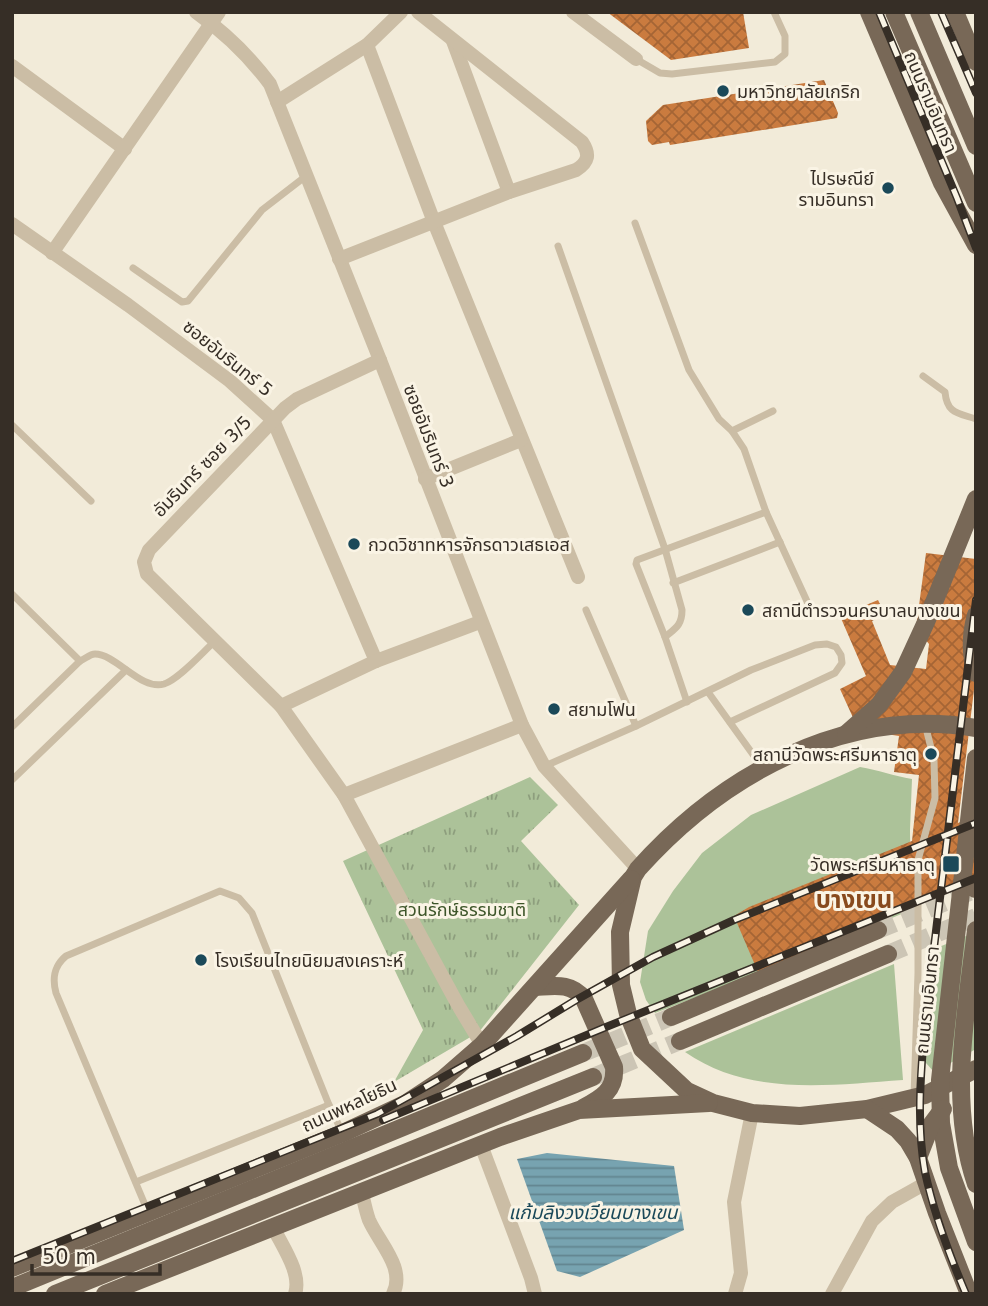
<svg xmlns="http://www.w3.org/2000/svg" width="988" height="1306" viewBox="0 0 988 1306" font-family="'DejaVu Sans','Noto Sans Thai',sans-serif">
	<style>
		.grass { fill: #acc299 }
		.park { fill: url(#park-tufts) }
		.water { fill: url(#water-rules) }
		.building { fill: url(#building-cross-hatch) }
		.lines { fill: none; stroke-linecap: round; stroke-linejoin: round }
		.primary-tunnel { stroke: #ccc5b5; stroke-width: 18; stroke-dasharray: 18 9; stroke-linecap: butt }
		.service { stroke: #cbbda5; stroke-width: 7 }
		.minor { stroke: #cbbda5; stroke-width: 14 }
		.primary { stroke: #786857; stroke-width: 18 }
		.rail-casing { stroke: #362e26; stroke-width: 8 }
		.rail { stroke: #faf4e5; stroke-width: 5; stroke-dasharray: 16; stroke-linecap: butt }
		.poi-dot { fill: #1b4959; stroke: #faf4e5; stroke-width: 2.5 }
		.labels { text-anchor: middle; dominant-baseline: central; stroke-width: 6; stroke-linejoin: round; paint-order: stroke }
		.poi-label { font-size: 18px; fill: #362e26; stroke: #faf4e5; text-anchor: start }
		.street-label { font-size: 18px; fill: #362e26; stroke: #faf4e5 }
		.park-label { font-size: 18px; fill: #3d5529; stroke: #faf4e5 }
		.water-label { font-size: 19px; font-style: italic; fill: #1b4959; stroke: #faf4e5 }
		.district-label { font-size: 24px; font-weight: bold; fill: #884a1d; stroke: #faf4e5 }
	</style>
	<defs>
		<pattern id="park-tufts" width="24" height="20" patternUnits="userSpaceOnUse" patternTransform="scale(1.75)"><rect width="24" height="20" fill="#acc299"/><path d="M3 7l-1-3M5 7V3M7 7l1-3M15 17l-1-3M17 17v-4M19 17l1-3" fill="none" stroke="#8d9e7d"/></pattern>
		<pattern id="water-rules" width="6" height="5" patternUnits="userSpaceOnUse" patternTransform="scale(1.75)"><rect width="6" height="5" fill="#77a3b0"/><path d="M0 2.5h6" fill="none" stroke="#62858f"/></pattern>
		<pattern id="building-cross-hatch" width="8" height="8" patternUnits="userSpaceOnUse" patternTransform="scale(1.75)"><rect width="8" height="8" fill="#ca7b3f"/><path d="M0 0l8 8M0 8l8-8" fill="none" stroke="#a56535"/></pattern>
	</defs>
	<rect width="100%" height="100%" fill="#f2ebd9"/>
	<g class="grass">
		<path d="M860,767C878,770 894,776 912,779L910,830L911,910L757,974L655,1013L646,1000L640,982L648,931L673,891L702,853L751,815Z"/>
		<path d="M976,932V1049L934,1072L926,1063L929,951Z"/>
		<path d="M894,964L903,1080C829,1085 750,1097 685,1052Z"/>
	</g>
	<path class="park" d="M530,777L558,805L521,841L579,905L479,1032L394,1082L423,1030L343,861Z"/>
	<path class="water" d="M547,1153L674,1166L684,1230L580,1277L557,1271L517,1159Z"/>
	<g class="building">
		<path d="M607,12H743L749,48L671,60Z"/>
		<path d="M824,80L838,113L837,118L670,145L669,142L652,145L648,141L646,121L663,105Z"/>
		<path d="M926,553L976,559V673L958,823L976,815V880L758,972L734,916L749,907L912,841L919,775L894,772L899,736L860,730L855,722L840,689L866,676L840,616L878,600L885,614L872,621L890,665L926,669L929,644L916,628Z"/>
	</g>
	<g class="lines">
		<g class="primary-tunnel">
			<path d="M878,930L972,891"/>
			<path d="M888,954L976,917"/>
			<path d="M583,1053L671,1017"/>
			<path d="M593,1077L680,1041"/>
		</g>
		<g class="service">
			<path d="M636,59L660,73L672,74L775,62L785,54V36L774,12"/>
			<path d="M635,223L689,370L719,419L732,431L744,449L766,512L637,560L636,564L665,637"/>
			<path d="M558,246L665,549L682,610C682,625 676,628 665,637L687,702"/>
			<path d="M133,268L182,302L188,301L262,210L306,176"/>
			<path d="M923,376L945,392C947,414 958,413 976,419"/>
			<path d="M12,425L91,501"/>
			<path d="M732,431L773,411"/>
			<path d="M766,512L811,610"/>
			<path d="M673,583L780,542"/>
			<path d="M12,594L80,661"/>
			<path d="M586,610L636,726"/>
			<path d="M708,692L762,767"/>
			<path d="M12,727L80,661C85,659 90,654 95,654C116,654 141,691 164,684C179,679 202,653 214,642"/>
			<path d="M545,766L636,726L751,670L815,645L827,644L836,647L841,655L842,663L835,673L730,722"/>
			<path d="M12,780L126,670"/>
			<path d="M914,1097L918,973V860L935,798L934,760L925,724"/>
			<path d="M136,1182L329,1105"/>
			<path d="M148,1212L56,993C52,978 54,966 66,956L220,891L239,898L252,913L329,1105L342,1132"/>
		</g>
		<g class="minor">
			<path d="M196,12C224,32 250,57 270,84L380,360L522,725L544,766L638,869"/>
			<path d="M573,12L636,59"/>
			<path d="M453,41L509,192"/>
			<path d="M367,45L434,222L578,577"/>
			<path d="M12,66L125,149"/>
			<path d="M277,102L367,45L401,12"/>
			<path d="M12,224L128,305L230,381L273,420L376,661"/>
			<path d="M52,253L219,12"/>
			<path d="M339,259L509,192L576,170C589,162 590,154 582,142L418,12"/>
			<path d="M380,360L297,399L285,408L149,550L144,562L147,574L281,706L344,795L458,1005L482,1045"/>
			<path d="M425,479L521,440"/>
			<path d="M281,706L376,661L480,622"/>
			<path d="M344,795L522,725"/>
			<path d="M481,1145L531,1278L535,1294"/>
			<path d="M362,1193C364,1202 366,1212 369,1220C379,1243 406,1268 393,1294"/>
			<path d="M273,1227C282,1246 302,1273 295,1294"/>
			<path d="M735,1294L741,1273L734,1202L752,1113"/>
			<path d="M832,1294L872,1221L892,1202L926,1183"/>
		</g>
		<g class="primary">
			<path d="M869,12L942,183L976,245"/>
			<path d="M894,12L976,203"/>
			<path d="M919,12L976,146"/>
			<path d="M955,12L976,62"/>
			<path d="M976,615C970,636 970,653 976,673"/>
			<path d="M976,728C845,706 722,775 638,869L633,877L620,932L621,985L628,1014L642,1049L687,1091L713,1103L752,1113L800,1116L867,1109L925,1095L976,1069"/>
			<path d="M846,734L879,705L903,672L926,622L976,499"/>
			<path d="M976,758L940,1080L941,1123L949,1168L976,1242"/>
			<path d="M975,889H976"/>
			<path d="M976,930C966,1014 948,1102 976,1184"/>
			<path d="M535,987C554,986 571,982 584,999L614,1067C616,1090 602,1098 583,1108"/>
			<path d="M671,1017L878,930"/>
			<path d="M680,1041L888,954"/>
			<path d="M867,1109L897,1129L908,1141L918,1158L937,1213L969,1294"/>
			<path d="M918,1158L931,1125L943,1109"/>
			<path d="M12,1268L343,1133L405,1104L443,1079L482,1045L631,879"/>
			<path d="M12,1288L583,1053"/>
			<path d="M55,1294L593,1077"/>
			<path d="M105,1294L500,1137L579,1110L709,1103"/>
		</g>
		<g class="rail-casing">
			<g id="rail">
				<path d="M879,12L957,198L976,248"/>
				<path d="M941,12L976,93"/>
				<path d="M383,1120L606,1027L976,878"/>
				<path d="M12,1261L377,1114L517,1036L576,1000L653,957L734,920L976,823"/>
				<path d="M966,1294C949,1254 934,1214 925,1172C916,1122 921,1071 925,1022L976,600"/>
			</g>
		</g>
		<use href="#rail" class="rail"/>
	</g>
	<g class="poi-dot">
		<circle cx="723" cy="91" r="7"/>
		<circle cx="888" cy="188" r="7"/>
		<circle cx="354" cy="544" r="7"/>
		<circle cx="748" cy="610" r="7"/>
		<circle cx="554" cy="709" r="7"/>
		<circle cx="931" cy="754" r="7"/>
		<rect x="942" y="855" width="18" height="18" rx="3.5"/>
		<circle cx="201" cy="960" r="7"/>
	</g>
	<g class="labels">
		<g class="poi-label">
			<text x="737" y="91">มหาวิทยาลัยเกริก</text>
			<text x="874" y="178" text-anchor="end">ไปรษณีย์<tspan x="874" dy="21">รามอินทรา</tspan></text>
			<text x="368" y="544">กวดวิชาทหารจักรดาวเสธเอส</text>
			<text x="762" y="610">สถานีตำรวจนครบาลบางเขน</text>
			<text x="568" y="709">สยามโฟน</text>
			<text x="917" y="754" text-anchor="end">สถานีวัดพระศรีมหาธาตุ</text>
			<text x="935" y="864" text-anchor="end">วัดพระศรีมหาธาตุ</text>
			<text x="215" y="960">โรงเรียนไทยนิยมสงเคราะห์</text>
		</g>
		<g class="street-label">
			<text transform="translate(931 102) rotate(67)">ถนนรามอินทรา</text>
			<text transform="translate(228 358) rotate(39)">ซอยอัมรินทร์ 5</text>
			<text transform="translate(429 436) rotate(69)">ซอยอัมรินทร์ 3</text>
			<text transform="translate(202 466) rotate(-46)">อัมรินทร์ ซอย 3/5</text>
			<text transform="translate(927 1000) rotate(-84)">ถนนรามอินทรา</text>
			<text transform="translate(349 1105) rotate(-25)">ถนนพหลโยธิน</text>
		</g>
		<g class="park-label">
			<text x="462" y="909">สวนรักษ์ธรรมชาติ</text>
		</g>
		<g class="water-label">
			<text x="593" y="1212">แก้มลิงวงเวียนบางเขน</text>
		</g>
		<g class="district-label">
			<text x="854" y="900">บางเขน</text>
		</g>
	</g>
	<rect width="988" height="1306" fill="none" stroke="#362e26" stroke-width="28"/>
	<path d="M32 1264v10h128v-10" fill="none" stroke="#362e26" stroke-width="3.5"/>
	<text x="42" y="1264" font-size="21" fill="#362e26" stroke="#faf4e5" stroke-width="5" paint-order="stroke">50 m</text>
</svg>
